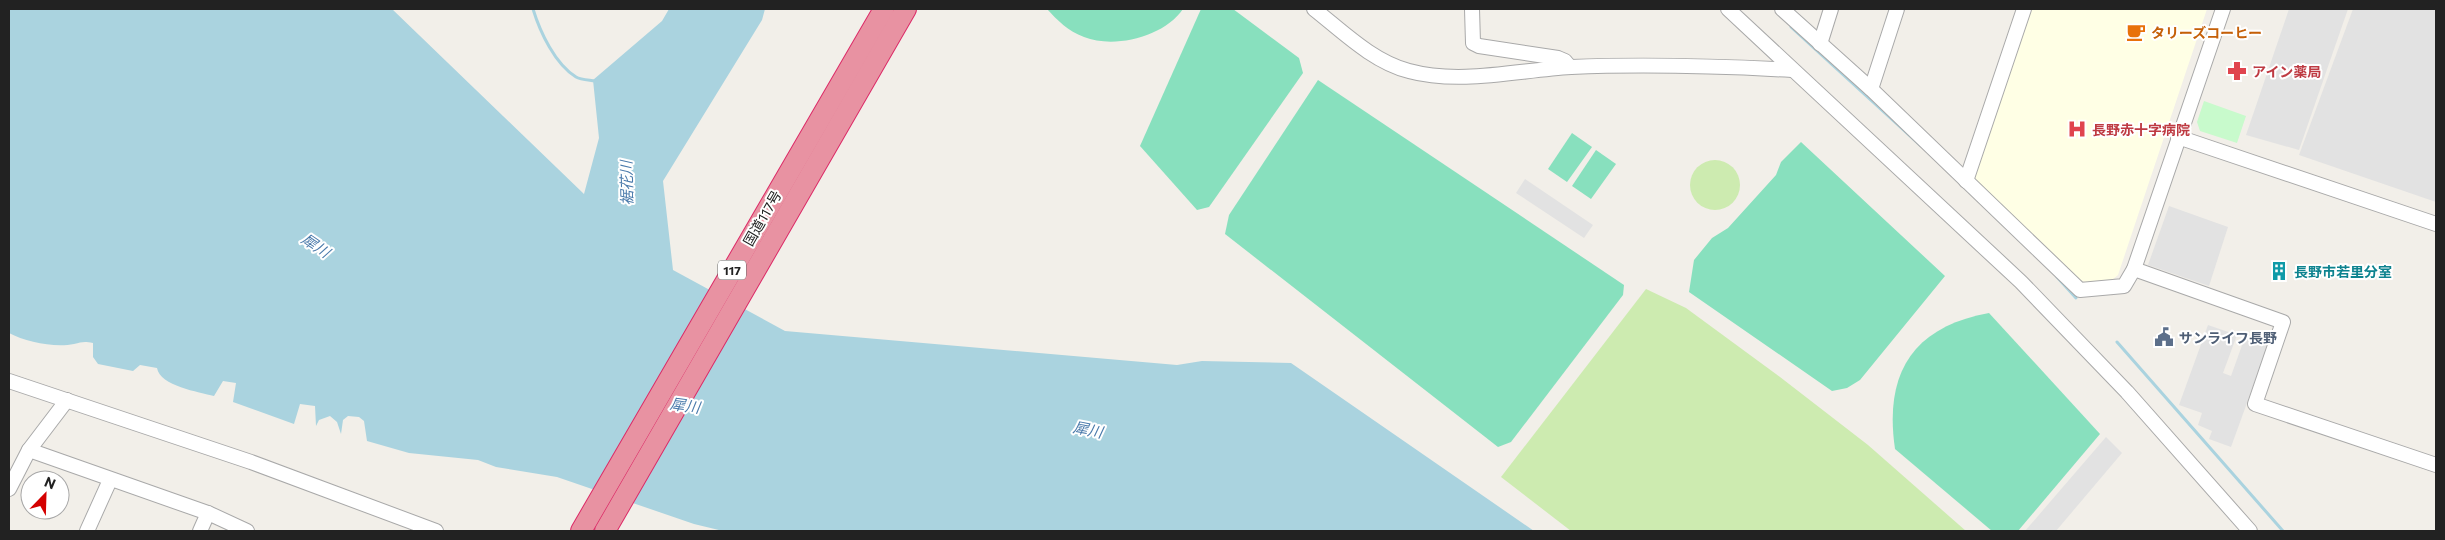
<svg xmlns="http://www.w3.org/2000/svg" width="2445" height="540" viewBox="0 0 2445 540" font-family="Commissioner,'Noto Sans JP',sans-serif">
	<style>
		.education { fill: #ffffe5 }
		.grass { fill: #cdebb0 }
		.park { fill: #c8facc }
		.pitch { fill: #88e0be }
		.parking { fill: #e2e2e2 }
		.water { fill: #aad3df }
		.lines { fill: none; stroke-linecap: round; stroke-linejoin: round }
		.stream { stroke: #aad3df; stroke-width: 3 }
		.minor-casing { stroke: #a9a9a9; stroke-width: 16 }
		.highway-casing { stroke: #dc2a67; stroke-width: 22 }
		.minor { stroke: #fff; stroke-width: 14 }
		.highway { stroke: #e892a2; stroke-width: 20 }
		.labels { text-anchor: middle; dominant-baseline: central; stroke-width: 4; stroke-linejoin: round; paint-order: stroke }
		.shield { fill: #fff; stroke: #646464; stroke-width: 1 }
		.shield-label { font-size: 12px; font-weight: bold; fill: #222 }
		.food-label { font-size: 14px; font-weight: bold; fill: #c56008; stroke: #fff; text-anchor: start }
		.health-label { font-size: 14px; font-weight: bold; fill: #be3a42; stroke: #fff; text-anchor: start }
		.street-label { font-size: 14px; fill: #222; stroke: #fff }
		.culture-label { font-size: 14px; font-weight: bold; fill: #0d838f; stroke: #fff; text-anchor: start }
		.service-label { font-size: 14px; font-weight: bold; fill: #4e5e75; stroke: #fff; text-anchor: start }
		.water-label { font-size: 15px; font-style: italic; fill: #4a7aab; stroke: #fff }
	</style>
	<rect width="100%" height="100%" fill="#f2efe9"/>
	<path class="education" d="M2028,9H2207L2118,275L2112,280L2090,284L2076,278L1977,184L1973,172Z"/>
	<g class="grass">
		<circle cx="1715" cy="185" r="25"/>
		<path d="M1646,289L1686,308L1780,377L1868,445L1966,531H1571L1501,477Z"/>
	</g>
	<path class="park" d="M2204,101L2246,116L2237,143L2200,131L2197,122Z"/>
	<g class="pitch">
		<path d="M1047,9H1183C1164,37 1114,49 1084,37C1068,31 1057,20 1047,9Z"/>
		<path d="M1201,9H1233L1299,58L1303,73L1209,207L1197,210L1140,146Z"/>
		<path d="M1318,80L1624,285L1623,295L1511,442L1498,447L1225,234L1229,215Z"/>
		<path d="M1572,133L1592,147L1567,182L1548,169Z"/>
		<path d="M1801,142L1945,276L1860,380L1847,388L1832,391L1689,292L1694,260L1712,238L1728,228L1776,175L1781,162Z"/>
		<path d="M1596,150L1616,164L1591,199L1572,186Z"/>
		<path d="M1989,313L2100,434L2018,531H1992L1895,449C1884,374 1912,327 1989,313Z"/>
	</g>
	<g class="parking">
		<path d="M2289,9H2348L2299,150L2246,135Z"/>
		<path d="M2353,9H2436V202L2299,155Z"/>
		<path d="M1525,179L1593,225L1584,238L1516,193Z"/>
		<path d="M2169,206L2228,227L2209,286L2148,265Z"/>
		<path d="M2208,325L2237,335L2223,373L2231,376L2245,337L2268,345L2231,447L2209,439L2212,431L2198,425L2202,413L2179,405Z"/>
		<path d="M2106,437L2122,453L2056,531H2025Z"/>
	</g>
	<path class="water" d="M9,9H392L584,194L599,138L593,80L662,21L669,9H765L762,20L663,181L673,270L785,331L1177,365L1202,361L1291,363L1534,531H723L694,524L557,477L496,467L478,460L409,453L367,441L364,421L359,417L348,416L343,420L341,434L337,422L330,416L319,420L316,426L315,406L300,404L294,424L233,402L236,383L223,381L214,396C199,392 160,386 157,368L140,365L133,371L98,364L93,357V343C84,341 82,342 74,344C55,348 26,342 9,333Z"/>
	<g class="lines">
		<g class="stream">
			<path d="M533,9C540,32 555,64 576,77C581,80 590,80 595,81"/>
			<path d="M1791,27L1921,146"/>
			<path d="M2057,277L2076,298"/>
			<path d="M2117,342L2283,531"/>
		</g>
		<g class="minor-casing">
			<g id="minor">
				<path d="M1314,9C1342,31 1373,62 1409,71C1460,85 1519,70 1571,67C1645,64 1718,66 1792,70"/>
				<path d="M1472,9L1473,43L1479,46L1558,58L1565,61L1570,67"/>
				<path d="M1728,9L2021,282L2127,392L2250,531"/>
				<path d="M1782,9L1871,89L2080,290L2124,286L2134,269L2223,9"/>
				<path d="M1820,44L1831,9"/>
				<path d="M1871,89L1897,9"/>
				<path d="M2178,137L2436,224"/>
				<path d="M1966,181L2024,9"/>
				<path d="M2134,269L2283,322L2255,404L2436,465"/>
				<path d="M9,381L251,462L436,531"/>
				<path d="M29,450L208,513L247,531"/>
				<path d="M9,489L29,450L67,400"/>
				<path d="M87,531L110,480"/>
				<path d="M200,531L208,513"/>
			</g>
		</g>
		<g class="highway-casing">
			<g id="highway">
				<path d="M581,531L884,9"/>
				<path d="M605,531L906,9"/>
			</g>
		</g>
		<use href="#minor" class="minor"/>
		<use href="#highway" class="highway"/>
	</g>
	<defs>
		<g id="cafe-bare" transform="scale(1.5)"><path d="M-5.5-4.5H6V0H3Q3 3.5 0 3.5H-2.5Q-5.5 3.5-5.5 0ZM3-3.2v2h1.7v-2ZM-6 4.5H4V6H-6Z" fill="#e8710a" stroke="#fff" stroke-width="2.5" paint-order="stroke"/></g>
		<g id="pharmacy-bare" transform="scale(1.5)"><path d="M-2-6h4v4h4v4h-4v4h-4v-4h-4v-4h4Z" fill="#e0444e" stroke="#fff" stroke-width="2.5" paint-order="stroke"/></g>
		<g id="hospital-bare" transform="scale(1.5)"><path d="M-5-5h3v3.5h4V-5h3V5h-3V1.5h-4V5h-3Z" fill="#e0444e" stroke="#fff" stroke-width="2.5" paint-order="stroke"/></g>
		<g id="building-bare" transform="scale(1.5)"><path d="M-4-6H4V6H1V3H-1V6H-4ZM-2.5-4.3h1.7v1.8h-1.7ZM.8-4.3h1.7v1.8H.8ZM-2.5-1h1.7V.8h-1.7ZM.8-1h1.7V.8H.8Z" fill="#0f9aa8" stroke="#fff" stroke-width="2.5" paint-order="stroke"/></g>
		<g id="civic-bare" transform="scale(1.5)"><path d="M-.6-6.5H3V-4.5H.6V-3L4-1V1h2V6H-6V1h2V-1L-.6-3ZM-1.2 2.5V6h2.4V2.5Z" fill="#5c6f8a" stroke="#fff" stroke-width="2.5" paint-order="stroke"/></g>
	</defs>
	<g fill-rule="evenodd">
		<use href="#cafe-bare" x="2136" y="32"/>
		<use href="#pharmacy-bare" x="2237" y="71"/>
		<use href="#hospital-bare" x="2077" y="129"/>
		<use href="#building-bare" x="2279" y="271"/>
		<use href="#civic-bare" x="2164" y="337"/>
	</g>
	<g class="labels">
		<rect class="shield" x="718" y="260.5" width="28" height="19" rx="4"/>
		<g class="shield-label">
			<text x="732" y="270">117</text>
		</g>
		<g class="food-label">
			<text x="2151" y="32">タリーズコーヒー</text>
		</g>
		<g class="health-label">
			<text x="2252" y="71">アイン薬局</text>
			<text x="2092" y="129">長野赤十字病院</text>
		</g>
		<g class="street-label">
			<text transform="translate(762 218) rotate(-60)">国道117号</text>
		</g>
		<g class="culture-label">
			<text x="2294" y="271">長野市若里分室</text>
		</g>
		<g class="service-label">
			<text x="2179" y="337">サンライフ長野</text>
		</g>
		<g class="water-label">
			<text transform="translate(626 183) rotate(-91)">裾花川</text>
			<text transform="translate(316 245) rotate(34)">犀川</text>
			<text transform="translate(685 405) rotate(8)">犀川</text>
			<text transform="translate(1088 429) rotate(11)">犀川</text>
		</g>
	</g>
	<rect width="2445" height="540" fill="none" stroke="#222222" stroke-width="20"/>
	<g transform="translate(45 495) rotate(23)"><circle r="24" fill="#ffffff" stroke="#a7a7a7"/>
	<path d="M0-4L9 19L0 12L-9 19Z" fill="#d40000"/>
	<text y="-8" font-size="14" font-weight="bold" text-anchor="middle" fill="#222222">N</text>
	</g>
</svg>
